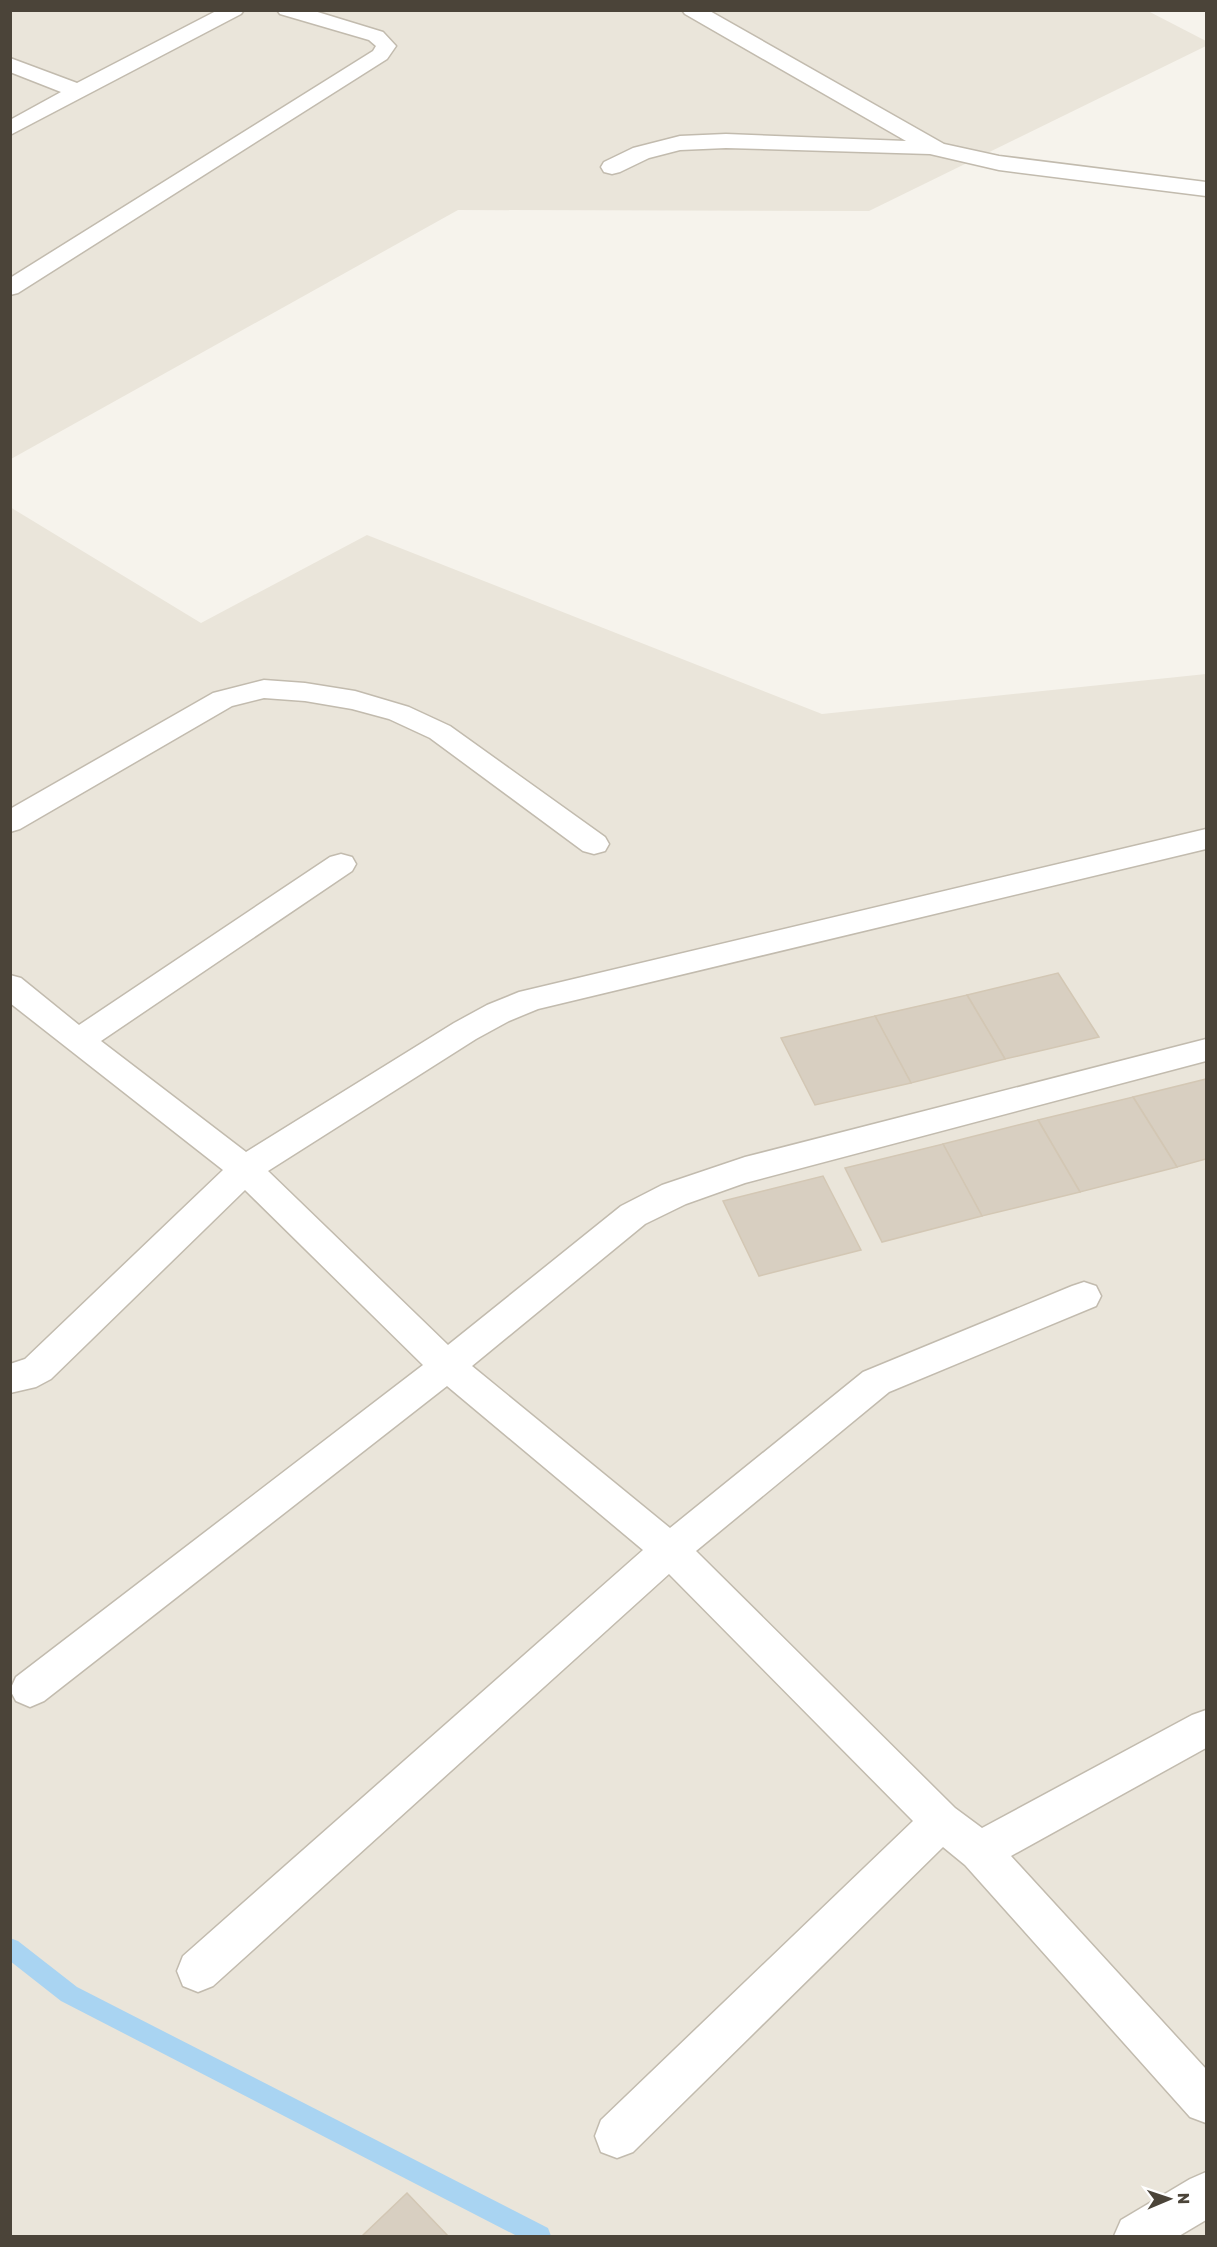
<svg xmlns="http://www.w3.org/2000/svg" width="1217" height="2247" viewBox="0 0 1217 2247" font-family="Rubik,sans-serif">
	<style>
		.residential { fill: #eae5da }
		.lines { fill: none; stroke-linecap: round; stroke-linejoin: round }
		.stream { fill: #a9d4f2; fill-rule: evenodd }
		.building { fill: #d8cfc1; stroke: #d3c7b4; stroke-width: 1.5 }
		.minor-casing { stroke: #c2bbae; stroke-width: 3 }
		.minor { fill: #fff; fill-rule: evenodd }
	</style>
	<rect width="100%" height="100%" fill="#f6f3ec"/>
	<g class="residential">
		<path d="M1146,10L1206,41V46L869,211L458,210L11,459V11Z"/>
		<path d="M10,507L201,623L367,535L822,714L1206,674V2236H11Z"/>
	</g>
	<g class="lines">
		<path class="stream" d="M10,1938L18,1941L77,1987L548,2228L551,2236H517L61,2001L10,1961Z"/>
	</g>
	<g class="building">
		<path d="M1058,973L1099,1037L1005,1059L967,995Z"/>
		<path d="M967,995L1005,1059L911,1083L875,1016Z"/>
		<path d="M875,1016L911,1083L815,1105L781,1038Z"/>
		<path d="M1206,1079V1159L1177,1167L1133,1097Z"/>
		<path d="M1133,1097L1177,1167L1080,1192L1038,1120Z"/>
		<path d="M1038,1120L1080,1192L982,1216L943,1144Z"/>
		<path d="M943,1144L982,1216L882,1242L845,1168Z"/>
		<path d="M823,1176L861,1250L759,1276L723,1201Z"/>
		<path d="M407,2193L448,2236H362Z"/>
	</g>
	<g class="lines">
		<g class="minor-casing">
			<g id="minor">
				<path d="M218,10H244L241,14L10,135V120L61,92L10,72V58L77,83Z"/>
				<path d="M277,10H311L383,32L396,46L387,59L18,293L10,295V278L373,51L376,46L369,40L280,14Z"/>
				<path d="M682,10H708L944,144L999,156L1206,182V196L999,170L930,154L726,148L680,150L649,158L620,172L612,174L604,172L601,167L604,162L633,148L680,136L726,134L906,141L685,14Z"/>
				<path d="M264,680L305,683L355,691L409,707L450,726L605,837L609,844L605,851L594,854L583,851L430,738L389,719L352,709L305,701L264,698L232,706L20,829L10,832V809L213,693Z"/>
				<path d="M1206,829V849L538,1009L509,1021L476,1039L268,1171L448,1345L621,1206L662,1185L745,1157L1206,1039V1061L745,1183L686,1204L645,1224L472,1366L670,1528L863,1372L1072,1286L1084,1282L1096,1286L1101,1296L1096,1306L889,1392L696,1551L955,1808L982,1828L1192,1715L1206,1710V1748L1011,1856L1206,2069V2123L1190,2117L965,1865L943,1847L633,2152L617,2158L601,2152L595,2136L601,2120L913,1821L669,1574L213,1986L198,1992L183,1986L177,1971L183,1956L643,1550L447,1386L44,1701L30,1707L16,1701L10,1690L16,1677L423,1365L245,1190L51,1379L36,1387L10,1393V1364L25,1359L223,1170L10,1003V975L21,978L79,1025L330,857L341,854L352,857L356,864L352,871L101,1041L246,1152L454,1023L487,1005L519,992Z"/>
				<path d="M1206,2172V2220L1179,2236H1114L1121,2220L1190,2179Z"/>
			</g>
		</g>
		<use href="#minor" class="minor"/>
	</g>
	<rect width="1217" height="2247" fill="none" stroke="#4b4439" stroke-width="24"/>
	<g transform="translate(1169 2199) rotate(88)" stroke="#ffffff" stroke-width="4.5" paint-order="stroke">
	<path d="M0-4.5L10 22L0 15L-10 22Z" fill="#4b4439"/>
	<text y="-9" font-size="16" font-weight="bold" text-anchor="middle" fill="#4b4439">N</text>
	</g>
</svg>
